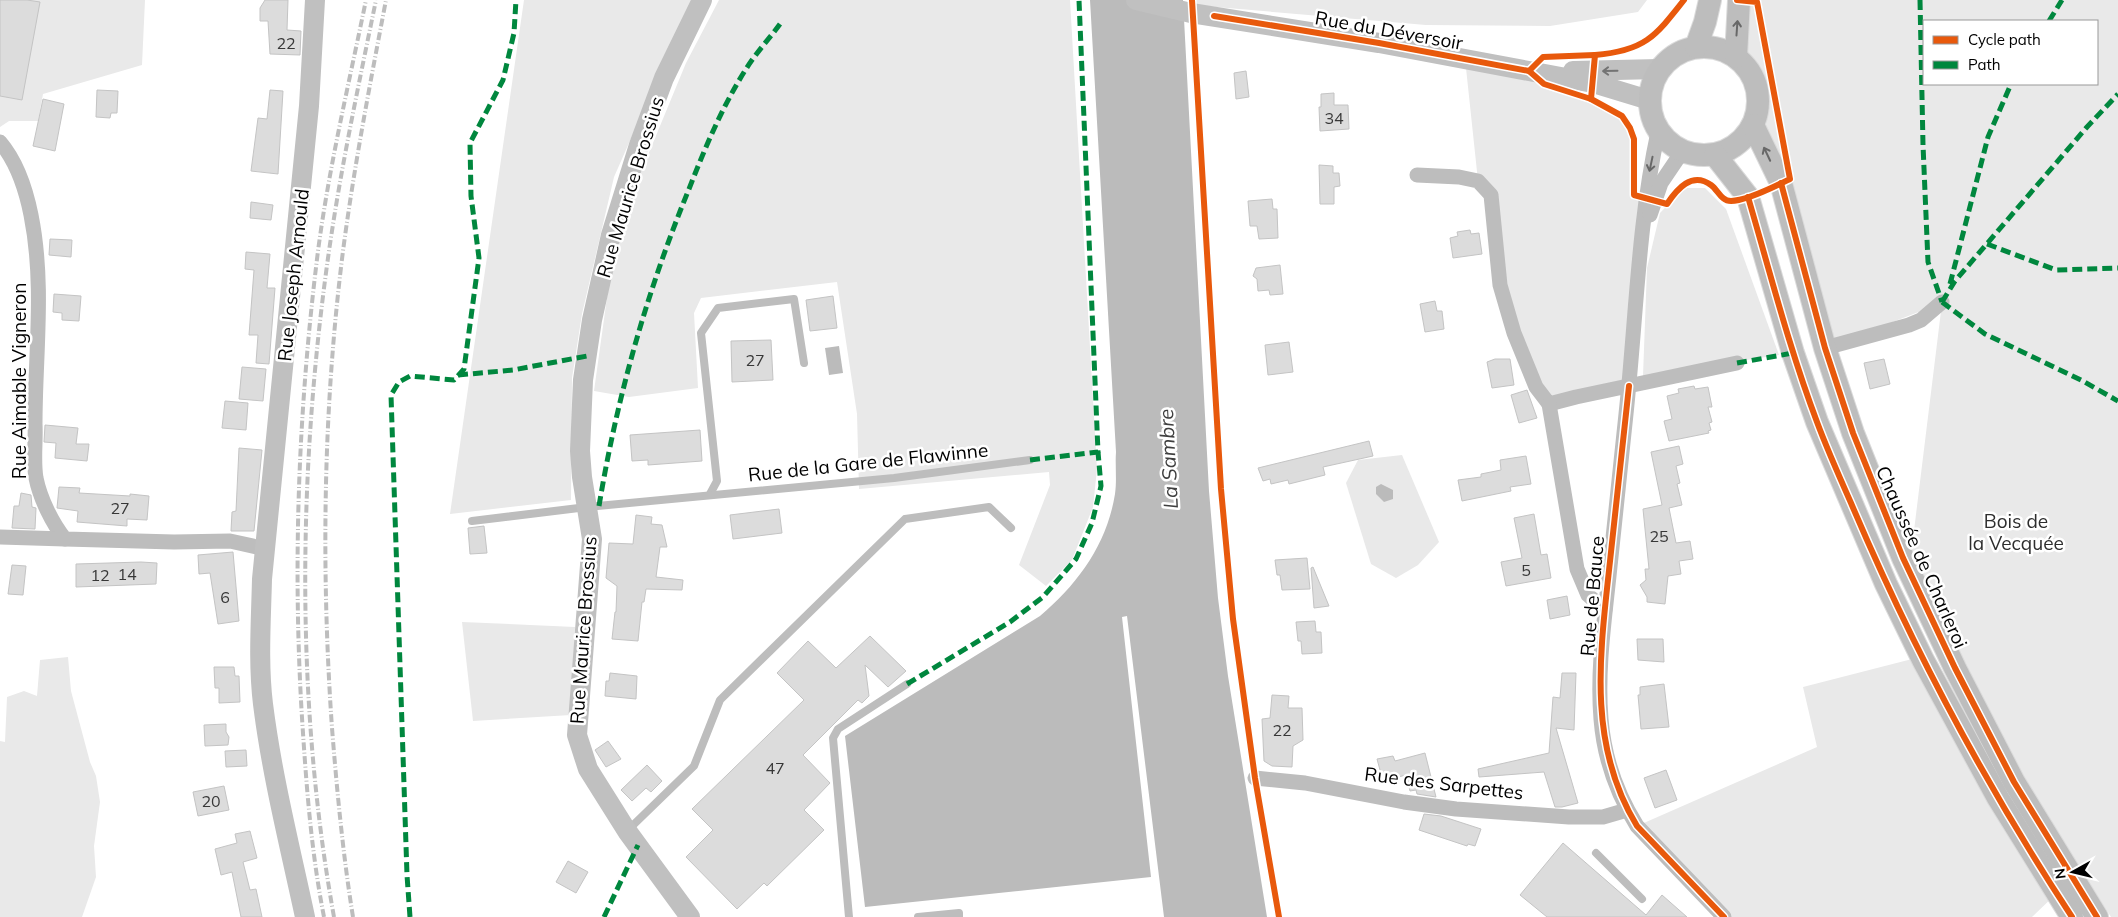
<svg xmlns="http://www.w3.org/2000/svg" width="2118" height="917" viewBox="0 0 2118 917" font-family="Mulish,sans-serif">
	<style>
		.green { fill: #e9e9e9; fill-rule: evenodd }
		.water { fill: #bbb }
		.building { fill: #dcdcdc; stroke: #c4c4c4 }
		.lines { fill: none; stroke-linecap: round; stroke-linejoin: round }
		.primary-casing { stroke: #dbdbdb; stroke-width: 24 }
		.lane { stroke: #bdbdbd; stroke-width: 8 }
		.street { stroke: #bdbdbd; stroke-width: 15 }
		.secondary { stroke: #c0c0c0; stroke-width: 20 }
		.primary { stroke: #bdbdbd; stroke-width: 22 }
		.rail { stroke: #bdbdbd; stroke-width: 4; stroke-dasharray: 8 2.5 1 2.5; stroke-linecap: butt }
		.quiet { stroke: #00873e; stroke-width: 5; stroke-dasharray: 10 5; stroke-linecap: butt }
		.cycleway-casing { stroke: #fff; stroke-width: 9 }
		.cycleway { stroke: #e8590c; stroke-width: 6 }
		.oneway { stroke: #686868 }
		.oneway2 { stroke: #737373 }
		.labels { text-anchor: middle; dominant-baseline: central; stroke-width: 5; stroke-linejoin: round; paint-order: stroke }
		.number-label { font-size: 16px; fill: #373737 }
		.street-label { font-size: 19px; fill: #000; stroke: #fff }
		.park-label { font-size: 19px; fill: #2e2e2e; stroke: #fff }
		.water-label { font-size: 20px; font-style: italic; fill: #3f3f3f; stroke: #fff }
	</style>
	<rect width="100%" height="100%" fill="#fff"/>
	<g class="green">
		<path d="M0,0H145L142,65L43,94L38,121H9L0,127Z"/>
		<path d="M524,0H692L614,177L582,314L572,378L571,500L450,514Z"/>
		<path d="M719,0H1070L1097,469L1093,507L1072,560L1046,586L1019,565L1050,485L1049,472L859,489L857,414L837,282L701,298L694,313L698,388L629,397L594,391L610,276L641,172L686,63Z"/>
		<path d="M1192,0H1647L1638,12L1550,26L1426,25L1192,5Z"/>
		<path d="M1736,0H2118V917H2111L2023,779L1911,555L1942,303L1825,348L1792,177L1753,125C1761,95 1758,79 1736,57ZM1924,21H2097V84H1924Z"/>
		<path d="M1466,68C1505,76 1614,91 1631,130C1637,144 1633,156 1633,171C1632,179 1634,187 1634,194L1645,196L1629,386L1549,404L1514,333L1494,220L1478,181Z"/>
		<path d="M1684,188H1705L1726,209L1779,355L1643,376L1647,268L1660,213Z"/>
		<path d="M1402,455L1439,542L1418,565L1396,578L1371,564L1346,483L1358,460Z"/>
		<path d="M462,622L575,627L571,715L473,721Z"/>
		<path d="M68,657L71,691L90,762L96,776L100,802L94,846L96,877L82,917H0V741L5,742L7,697L24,691L37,696L40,660Z"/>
		<path d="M1916,658L2057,893L2032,917H1724L1637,826L1817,747L1803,687Z"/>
	</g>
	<g class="water">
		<path d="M1090,0H1183L1209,491L1218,598L1228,676L1267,917H1164L1127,616L1122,617L1151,877L865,907L845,736L1040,616C1078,584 1107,544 1115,494C1117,480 1115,465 1116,452Z"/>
		<path d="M839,346L843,373L829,375L825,348Z"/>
		<path d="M1381,484L1393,490V499L1384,502L1376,494V487Z"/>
	</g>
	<g class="building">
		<path d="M0,0H27L40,2L22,100L0,96Z"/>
		<path d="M265,0H288L287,30L301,31L300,55L270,54L268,21H260V8Z"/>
		<path d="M1246,71L1249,97L1236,99L1234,73Z"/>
		<path d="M97,90L118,91L117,113H111L110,118L96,117Z"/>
		<path d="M270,90L283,91L278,174L251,171L258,118L267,119Z"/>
		<path d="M1334,93V105H1348L1349,129L1320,131L1319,107H1321V94Z"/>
		<path d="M43,99L64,104L55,151L33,146Z"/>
		<path d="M1319,165L1333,166V173H1339L1340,186L1334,187V204H1320Z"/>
		<path d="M1272,199L1273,209H1277L1278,238L1259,239L1257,226H1250L1248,201Z"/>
		<path d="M251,202L273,205L271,220L250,218Z"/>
		<path d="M1470,230L1471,234L1479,233L1482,254L1453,258L1450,238L1458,236L1457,232Z"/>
		<path d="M50,239L72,240L71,257L49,255Z"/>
		<path d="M246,252L270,254L267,288H275L269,364L256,363L258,335H249L254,270L245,269Z"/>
		<path d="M1280,265L1283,294L1270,295L1269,290L1258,291L1257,279L1253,276L1256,268Z"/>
		<path d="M54,294L81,296L79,321L62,320V313L53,312Z"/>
		<path d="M833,296L837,328L810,331L806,300Z"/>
		<path d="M1435,301L1437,311H1442L1444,329L1425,332L1420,304Z"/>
		<path d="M771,340L773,380L732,382L731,341Z"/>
		<path d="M1289,342L1293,372L1268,375L1265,345Z"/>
		<path d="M1495,359H1510L1514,385L1492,388L1487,362Z"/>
		<path d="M1884,359L1890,384L1870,389L1864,363Z"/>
		<path d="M242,367L266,369L263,401L239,399Z"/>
		<path d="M1694,386L1695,389L1708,387L1712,407H1708L1712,422L1709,423L1711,430L1708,431L1709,433L1669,441L1664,421L1672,419L1667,396L1679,393L1678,389Z"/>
		<path d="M1527,390L1537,418L1519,423L1511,395Z"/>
		<path d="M225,401L248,403L246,430L222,428Z"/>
		<path d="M45,425L78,428L76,444H89L87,461L55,458L56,443L44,442Z"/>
		<path d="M700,430L702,461L648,465V460L632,461L630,435Z"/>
		<path d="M1369,441L1373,456L1323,467L1325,475L1289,484L1288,480L1271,484L1270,479L1263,481L1258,468Z"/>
		<path d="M1679,446L1683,464L1676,466L1680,483L1677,484L1682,505L1669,508L1676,543L1690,541L1693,559L1679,561L1681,574L1668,576L1665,604L1647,602V597L1640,585L1646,580L1645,569H1649L1643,509L1662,505L1651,452Z"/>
		<path d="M239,448L262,450L254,531H231L232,512L236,511Z"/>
		<path d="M1526,456L1531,484L1510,487L1511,491L1462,501L1458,480L1481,477V474L1501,470L1500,460Z"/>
		<path d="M59,487L80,488L79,493L130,496V494L149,496L147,520L127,519V526L77,522L78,511L57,508Z"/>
		<path d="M21,493L31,495L32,507L36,508L35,529L12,528L14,506H19Z"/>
		<path d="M779,509L782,533L733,539L730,515Z"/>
		<path d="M1534,514L1541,555L1547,554L1551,578L1506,586L1501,562L1522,558L1514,518Z"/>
		<path d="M636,515L652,517L651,524L662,525L667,547H660L656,577L683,580L682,590L646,589L644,602H642L638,641L612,639L615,612H616L617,586L606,578L609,543L633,544Z"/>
		<path d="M484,526L487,553L470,554L468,528Z"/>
		<path d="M233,552L239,621L218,624L210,573L199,574L198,555Z"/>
		<path d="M1307,558L1310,589L1282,590L1280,575H1277L1275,560Z"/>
		<path d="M141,562L157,563L156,584L76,587V564Z"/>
		<path d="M12,565L26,566L23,595L8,594Z"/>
		<path d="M1313,567L1329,606L1314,608L1311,568Z"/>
		<path d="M1567,596L1570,615L1550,619L1547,600Z"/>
		<path d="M1315,621L1316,632H1321L1322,653L1302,654L1301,641H1298L1296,622Z"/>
		<path d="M870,636L906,671L888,687L865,665L869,696L862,703L858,700L803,755L830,783L804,810L824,830L767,886L764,883L737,909L686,857L713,830L692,809L804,700L777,673L808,641L836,668Z"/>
		<path d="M1637,639H1663L1664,662L1638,660Z"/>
		<path d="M214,667H234L235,676H239L240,702L219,703V688H215Z"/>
		<path d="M610,673L637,676L636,699L605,696L606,681H609Z"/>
		<path d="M1562,673H1576L1574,730L1556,728L1578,803L1562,807H1555L1544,772L1479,777L1478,769L1549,753L1553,697L1560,698Z"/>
		<path d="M1664,684L1669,727L1641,729L1638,695H1640V687Z"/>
		<path d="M1272,695L1289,696L1288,708H1302L1303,740L1293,746L1292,767L1272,766L1264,761L1262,719L1270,718Z"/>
		<path d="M226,724V732L229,737L228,745L205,746L204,725Z"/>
		<path d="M608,741L621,759L606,767L595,750Z"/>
		<path d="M246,750L247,766L226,767L225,751Z"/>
		<path d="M1425,753L1436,797L1417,794L1416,790L1410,791L1406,775L1383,781L1377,759L1393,756L1395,761Z"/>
		<path d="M647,765L662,781L651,792L646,788L632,801L621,790Z"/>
		<path d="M1666,770L1677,800L1655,808L1644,778Z"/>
		<path d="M224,786L229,810L198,816L193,792Z"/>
		<path d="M1424,814L1441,816L1481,829L1475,846L1468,844L1467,846L1419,830Z"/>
		<path d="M250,831L257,858L243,862L250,890L256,889L262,917H241L232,872L221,875L215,849L237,843L235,834Z"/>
		<path d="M1563,843L1646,915L1662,895L1687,917H1547L1520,895Z"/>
		<path d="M568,861L588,872L576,893L556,882Z"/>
	</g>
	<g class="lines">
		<g class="primary-casing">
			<g id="primary">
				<circle cx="1704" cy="101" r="54"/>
				<path d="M1696,47L1705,22L1710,0"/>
				<path d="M1736,57L1739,0"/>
				<path d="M1753,125L1781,183L1825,348L1853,433L1903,558L1955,668L2014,782L2097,917"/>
				<path d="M1715,155L1748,197L1793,353L1817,422L1886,584L1923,660L1998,798L2072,917"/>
			</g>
		</g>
		<g class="lane">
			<path d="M710,494L717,481L701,333L718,308L794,299L804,363"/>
			<path d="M472,521L587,507L894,478L1030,460"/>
			<path d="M627,831L694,766L720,700L905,519L989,507L1011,528"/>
			<path d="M1596,853L1642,899"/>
			<path d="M849,917L833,738L838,729L907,684"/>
			<path d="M918,917L959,913V917"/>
		</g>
		<g class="street">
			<path d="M1658,132C1638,223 1636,321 1626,414C1620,468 1615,522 1609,576C1604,623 1597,672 1601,719C1604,757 1617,794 1637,826L1724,917"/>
			<path d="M0,142C17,162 26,190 31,215C45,285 35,354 35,424C36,441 33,461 36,478C40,498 52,523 65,539L174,542L230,541L266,549"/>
			<path d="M1417,175L1459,177L1478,181L1491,195L1500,285L1514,333L1536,387L1549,404L1576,397L1737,363"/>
			<path d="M1650,215L1661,183L1682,152"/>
			<path d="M1825,348L1909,325L1921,320L1942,302"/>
			<path d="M1549,404L1577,569L1588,595L1605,610"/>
			<path d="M0,537L65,539"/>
			<path d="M1255,778L1305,783L1404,802L1456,809L1569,817H1603L1627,810"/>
		</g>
		<g class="secondary">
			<path d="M1136,0L1191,13L1379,43L1593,83L1649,100"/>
			<path d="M1573,71L1659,69"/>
			<path d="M305,917C290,847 272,776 263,704C258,663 261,621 262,579L309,106L315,0"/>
			<path d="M690,917L627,831L588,769L577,735L592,539L582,477L580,451L583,380L592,320L611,235L639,145L664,78L702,0"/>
		</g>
		<use href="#primary" class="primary"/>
		<g class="rail">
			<path d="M324,917C312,856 307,794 303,733C292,572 298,411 318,251C329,167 349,83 366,0"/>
			<path d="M334,917C295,701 298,468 329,251C341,167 359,83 376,0"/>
			<path d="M353,917C343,855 337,791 332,728C321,570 323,409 343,251C354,167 370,84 386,0"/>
		</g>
		<g class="quiet">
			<path d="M1920,0L1923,145L1928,262L1942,302"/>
			<path d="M2049,21L2062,0"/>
			<path d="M1987,244L2056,270L2118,268"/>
			<path d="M1950,284L1988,137L2011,84"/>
			<path d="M1942,302L1955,281L2087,127L2118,94"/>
			<path d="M1942,302L1985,334L2081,380L2118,401"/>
			<path d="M1737,363L1793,353"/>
			<path d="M458,375L513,370L587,356"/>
			<path d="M1030,460L1098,452L1079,0"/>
			<path d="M599,506C617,397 647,291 689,189C705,148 722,107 746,69C756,53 769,39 780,24"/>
			<path d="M907,684L1010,622L1043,597L1076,559L1092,523L1101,486L1098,452"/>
			<path d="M410,917L407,875L391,395L399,382L410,376L454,380L464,369L479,258L471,196L470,143L503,80L514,33L516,0"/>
			<path d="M604,917L638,845"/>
		</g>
		<g class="cycleway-casing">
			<g id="cycleway">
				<path d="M1192,0L1221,489L1233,619L1255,778L1279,917"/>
				<path d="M1214,16L1379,43L1529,71L1544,84L1591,99L1622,116L1630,128L1634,139V195L1667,204C1677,189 1692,171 1711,185C1718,190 1721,201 1731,201C1747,201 1776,186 1790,179L1757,2L1737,0"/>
				<path d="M1529,71L1543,57L1595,55"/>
				<path d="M1591,99L1595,55C1644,51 1655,37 1684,0"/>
				<path d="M1781,183L1825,348L1853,433L1903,558L1955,668L2014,782L2097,917"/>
				<path d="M1748,197C1770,272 1789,348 1817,422C1827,449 1839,476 1851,503C1912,647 1986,786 2072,917"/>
				<path d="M1629,386C1623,442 1617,497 1611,552C1601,647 1585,741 1637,826L1724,917"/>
			</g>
		</g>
		<use href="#cycleway" class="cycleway"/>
	</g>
	<defs><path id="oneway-shaft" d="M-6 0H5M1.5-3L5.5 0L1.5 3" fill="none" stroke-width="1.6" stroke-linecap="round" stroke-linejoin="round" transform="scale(1.25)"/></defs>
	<g class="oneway">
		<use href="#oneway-shaft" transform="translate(1737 28) rotate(-86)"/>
		<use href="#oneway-shaft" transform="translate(1767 154) rotate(-115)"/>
		<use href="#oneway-shaft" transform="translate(1651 164) rotate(102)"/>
	</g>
	<use class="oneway2" href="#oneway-shaft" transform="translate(1610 71) rotate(179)"/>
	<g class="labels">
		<g class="number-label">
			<text x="286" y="43">22</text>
			<text x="1334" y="118">34</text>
			<text x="755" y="360">27</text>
			<text x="120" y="508">27</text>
			<text x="1659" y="536">25</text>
			<text x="1526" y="570">5</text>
			<text x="127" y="574">14</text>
			<text x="100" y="575">12</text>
			<text x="225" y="597">6</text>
			<text x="1282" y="730">22</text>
			<text x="775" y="768">47</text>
			<text x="211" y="801">20</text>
		</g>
		<g class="street-label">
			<text transform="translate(1389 30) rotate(10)">Rue du Déversoir</text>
			<text transform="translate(630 187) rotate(-73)">Rue Maurice Brossius</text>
			<text transform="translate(293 275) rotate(-84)">Rue Joseph Arnould</text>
			<text transform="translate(19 381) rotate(-90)">Rue Aimable Vigneron</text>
			<text transform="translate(868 462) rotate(-6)">Rue de la Gare de Flawinne</text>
			<text transform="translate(1922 557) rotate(66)">Chaussée de Charleroi</text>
			<text transform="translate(1592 596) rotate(-85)">Rue de Bauce</text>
			<text transform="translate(583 630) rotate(-86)">Rue Maurice Brossius</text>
			<text transform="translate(1444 783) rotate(7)">Rue des Sarpettes</text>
		</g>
		<g class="park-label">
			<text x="2016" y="521">Bois de<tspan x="2016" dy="22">la Vecquée</tspan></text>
		</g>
		<g class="water-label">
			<text transform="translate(1168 459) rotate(-93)">La Sambre</text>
		</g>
	</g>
	<rect x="1923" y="20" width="175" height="65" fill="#ffffff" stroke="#999999"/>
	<rect x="1933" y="36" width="25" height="8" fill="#e8590c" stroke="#999999"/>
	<text x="1968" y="45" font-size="15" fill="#000000">Cycle path</text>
	<rect x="1933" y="61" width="25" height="8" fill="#00873e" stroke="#999999"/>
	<text x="1968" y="70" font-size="15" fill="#000000">Path</text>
	<g transform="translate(2073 872) rotate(262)" stroke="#ffffff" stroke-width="4" paint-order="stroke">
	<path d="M0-4L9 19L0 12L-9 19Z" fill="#000000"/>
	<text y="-8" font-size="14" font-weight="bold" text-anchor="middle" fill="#000000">N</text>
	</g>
</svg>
